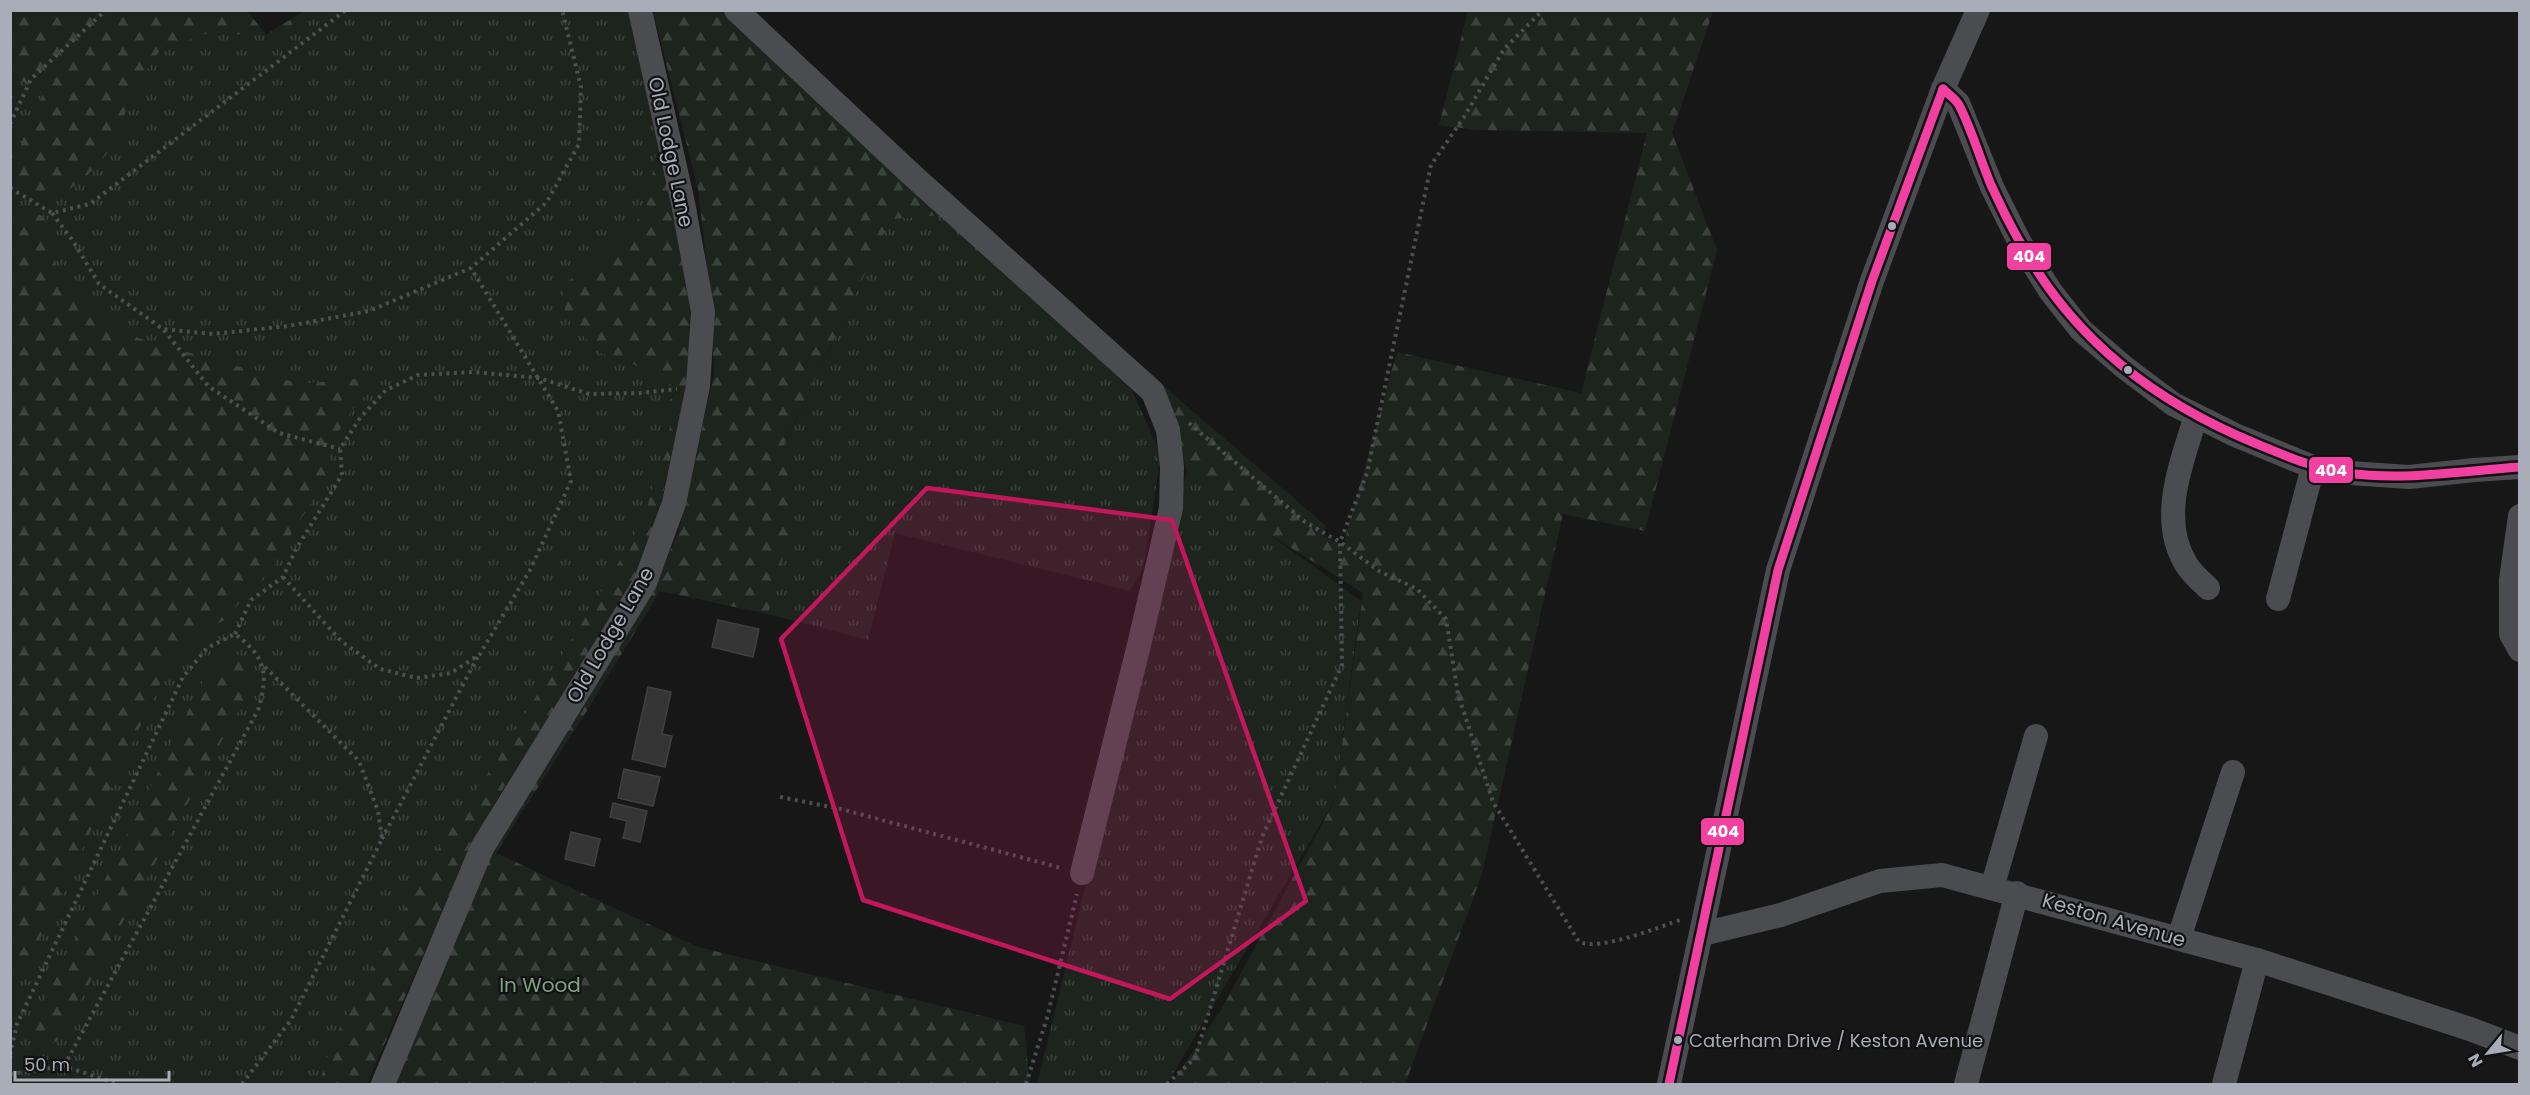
<svg xmlns="http://www.w3.org/2000/svg" width="2530" height="1095" viewBox="0 0 2530 1095" font-family="Poppins,sans-serif">
	<style>
		.grass { fill: url(#grass-tufts) }
		.forest { fill: url(#forest-firs) }
		.building { fill: #353536; stroke: #3f4043; stroke-width: 1.5 }
		.lines { fill: none; stroke-linecap: round; stroke-linejoin: round }
		.path { stroke: #4d4e52; stroke-width: 4; stroke-dasharray: 3 4.5; stroke-linecap: butt }
		.minor { stroke: #4b4c50; stroke-width: 24 }
		.bus-1-casing { stroke: #111113; stroke-width: 14 }
		.bus-1 { stroke: #f240a1; stroke-width: 9 }
		.marked { fill: #c2185b; fill-opacity: 0.2; stroke: #c2185b; stroke-width: 4.5; stroke-linejoin: round }
		.bus-dot { fill: #a8adb8; stroke: #111113; stroke-width: 2 }
		.labels { text-anchor: middle; dominant-baseline: central; stroke-width: 4.5; stroke-linejoin: round; paint-order: stroke }
		.bus-label { font-size: 18px; fill: #a8adb8; stroke: #111113; text-anchor: start }
		.street-label { font-size: 20px; fill: #a8adb8; stroke: #111113 }
		.park-label { font-size: 20px; fill: #7fa381; stroke: #111113 }
		.line-badge { stroke: #111113; stroke-width: 2 }
		.badge-label { font-size: 16px; text-anchor: middle; font-weight: bold; fill: #fff }
	</style>
	<defs>
		<pattern id="grass-tufts" width="24" height="20" patternUnits="userSpaceOnUse" patternTransform="scale(1.5)"><rect width="24" height="20" fill="#1d241e"/><path d="M3 7l-1-3M5 7V3M7 7l1-3M15 17l-1-3M17 17v-4M19 17l1-3" fill="none" stroke="#3b413d"/></pattern>
		<pattern id="forest-firs" width="22" height="20" patternUnits="userSpaceOnUse" patternTransform="scale(1.5)"><rect width="22" height="20" fill="#1d241e"/><path d="M5 1l3.5 6h-7zM16 11l3.5 6h-7z" fill="#3b413d"/></pattern>
	</defs>
	<rect width="100%" height="100%" fill="#171717"/>
	<g class="grass">
		<path d="M323,11H631L661,128L646,208L621,242L564,284L565,316L599,352L635,365L679,388L666,405L671,423L644,518L607,583L489,772L437,850L333,1040L319,1084H11V1000L172,659L201,632L223,621L273,567L325,452L351,412L369,390L362,378L300,384L138,338L84,306L58,272L46,218L11,200L10,75L43,94C28,125 15,149 16,183L116,144L131,94L160,50L206,34L266,35L315,16Z"/>
		<path d="M943,215L1132,390L1161,456L1143,569L1130,591L895,533L868,640L768,614L796,508L782,450L891,219Z"/>
		<path d="M1187,471L1269,534L1361,601L1334,801L1167,1084H1037Z"/>
	</g>
	<g class="forest">
		<path d="M10,11H247L266,34L305,11H323L315,16L266,35L206,34L160,50L131,94L116,144L83,180L46,204L16,183C15,149 28,125 43,94L11,75Z"/>
		<path d="M653,11H721L943,215L891,219L782,449L796,508L768,614L660,591L583,717L496,853L698,947L1024,1026L1030,1084H392L487,851L657,582L679,530L714,374L710,291L698,189Z"/>
		<path d="M1468,11H1713L1672,133L1717,250L1645,531L1563,514L1482,874L1405,1084H1171L1221,1010L1334,802L1363,593L1269,534L1187,471L1175,431L1146,371L1326,526L1323,536L1343,546L1397,352L1581,393L1647,133L1476,130L1439,125Z"/>
		<path d="M661,128L690,311L688,376L662,499L640,574L503,789L469,850L367,1084H319L333,1040L437,850L489,772L607,583L644,518L671,423L666,405L679,389L635,365L599,352L565,316L564,284L621,242L646,208Z"/>
		<path d="M11,200L46,218L58,272L84,306L138,338L300,384L363,378L369,390L351,412L325,452L334,467L286,542L273,567L223,621L201,632L172,659L11,1000Z"/>
		<path d="M238,655L250,670L245,698L59,1039L47,1048L35,1046L32,1027L203,681L221,660Z"/>
	</g>
	<g class="building">
		<path d="M718,620L759,629L753,657L712,647Z"/>
		<path d="M648,687L671,692L662,734L672,736L665,767L632,759Z"/>
		<path d="M624,769L660,777L653,806L618,798Z"/>
		<path d="M613,803L647,811L640,842L623,838L627,821L610,817Z"/>
		<path d="M571,832L600,839L594,866L565,859Z"/>
	</g>
	<g class="lines">
		<g class="path">
			<path d="M10,124L31,79L106,10"/>
			<path d="M10,188L52,213L90,204L346,10"/>
			<path d="M52,213L73,241L99,284L163,329L213,334L288,326L369,311L471,268L547,202L579,144L581,87L562,10"/>
			<path d="M164,330L208,386L279,433L340,449"/>
			<path d="M1189,423L1305,522L1340,542L1379,571L1417,589L1446,619L1458,694L1493,802L1579,942C1601,951 1659,927 1683,919"/>
			<path d="M283,577L341,641L380,669L417,678L451,673L480,654L530,570L571,481L558,411L471,268"/>
			<path d="M235,634L251,600L283,577L296,549L342,475L340,449L360,418L386,390L418,375L473,372L539,378L589,394L639,393L677,389"/>
			<path d="M780,797L841,809L1061,868"/>
			<path d="M382,839L479,654"/>
			<path d="M10,1055L17,1024L183,677L207,648L235,634C266,657 269,674 258,710L64,1066"/>
			<path d="M10,1074L64,1066L118,1084"/>
			<path d="M242,1084L291,1020L382,839L378,811L359,761L264,666"/>
			<path d="M1026,1084L1047,1018L1077,894"/>
			<path d="M1167,1084L1195,1058L1262,837L1342,665L1340,542L1367,473L1431,165L1464,117L1504,49L1543,10"/>
		</g>
		<g class="minor">
			<path d="M736,10L911,174L1153,392L1168,430L1172,467L1171,508L1139,645L1082,873"/>
			<path d="M1943,89L1958,103L1992,187L2020,243L2051,292L2081,330L2124,367L2173,404L2235,435L2313,467L2350,473L2409,477L2474,470L2520,467"/>
			<path d="M2196,416C2182,462 2158,518 2186,564C2191,573 2201,581 2208,588"/>
			<path d="M2520,516L2511,580V634L2520,650"/>
			<path d="M2278,599L2313,467"/>
			<path d="M1992,888L2036,736"/>
			<path d="M1702,934L1781,915L1880,881L1942,875L2257,960L2470,1029L2520,1048"/>
			<path d="M2179,938L2233,772"/>
			<path d="M383,1084L482,848L645,583L674,503L698,386L703,312L683,203L640,10"/>
			<path d="M1669,1084L1778,570L1872,281L1943,89L1978,10"/>
			<path d="M1966,1084L2017,893"/>
			<path d="M2224,1084L2257,960"/>
		</g>
		<g class="bus-1-casing">
			<g id="bus-1">
				<path d="M1943,89C1948,94 1956,99 1959,105C1972,130 1980,159 1991,185C2000,204 2009,224 2020,242C2073,340 2155,402 2257,444C2288,457 2314,468 2347,473C2405,481 2462,471 2520,467"/>
				<path d="M1669,1084L1778,570L1872,281L1943,89"/>
			</g>
		</g>
		<use href="#bus-1" class="bus-1"/>
	</g>
	<path class="marked" d="M927,488L1172,520L1306,901L1170,999L863,900L781,639Z"/>
	<g class="bus-dot">
		<circle cx="1892" cy="226" r="5"/>
		<circle cx="2128" cy="370" r="5"/>
		<circle cx="1678" cy="1040" r="5"/>
	</g>
	<g class="labels">
		<g class="bus-label">
			<text x="1689" y="1040">Caterham Drive / Keston Avenue</text>
		</g>
		<g class="street-label">
			<text transform="translate(671 152) rotate(78)">Old Lodge Lane</text>
			<text transform="translate(610 635) rotate(-60)">Old Lodge Lane</text>
			<text transform="translate(2114 920) rotate(16)">Keston Avenue</text>
		</g>
		<g class="park-label">
			<text x="540" y="985">In Wood</text>
		</g>
	</g>
	<g class="line-badge">
		<rect x="2006" y="242" width="46" height="29" rx="6" fill="#f240a1"/>
		<rect x="2308" y="456" width="46" height="28" rx="6" fill="#f240a1"/>
		<rect x="1700" y="817" width="45" height="29" rx="6" fill="#f240a1"/>
	</g>
	<g class="badge-label">
		<text x="2029" y="262">404</text>
		<text x="2331" y="476">404</text>
		<text x="1723" y="837">404</text>
	</g>
	<rect width="2530" height="1095" fill="none" stroke="#a8adb8" stroke-width="24"/>
	<g transform="translate(2488 1053) rotate(240)" stroke="#111113" stroke-width="4.5" paint-order="stroke">
	<path d="M0-4.5L10 22L0 15L-10 22Z" fill="#a8adb8"/>
	<text y="-9" font-size="16" font-weight="bold" text-anchor="middle" fill="#a8adb8">N</text>
	</g>
	<path d="M15 1071v9h154v-9" fill="none" stroke="#a8adb8" stroke-width="3"/>
	<text x="24" y="1071" font-size="18" fill="#a8adb8" stroke="#111113" stroke-width="4.5" paint-order="stroke">50 m</text>
</svg>
